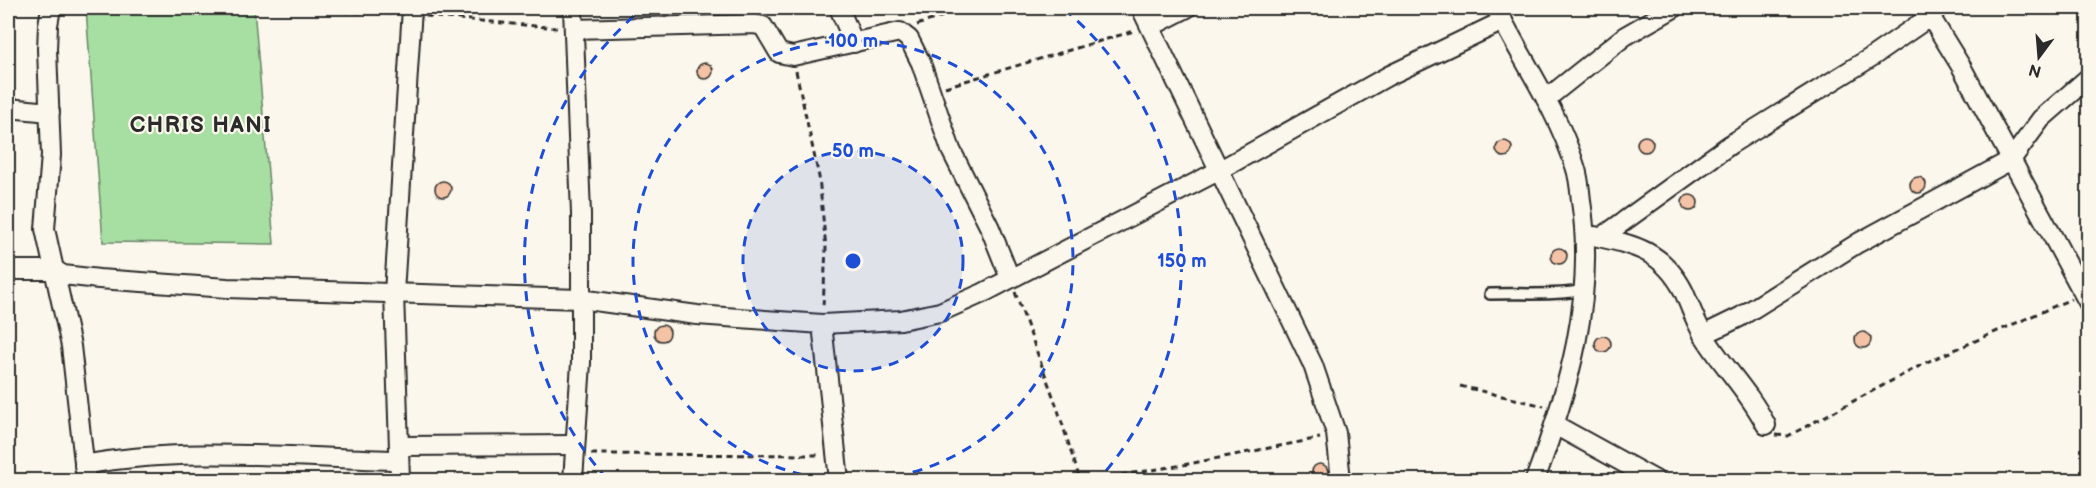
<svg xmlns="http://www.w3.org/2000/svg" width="2096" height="488" viewBox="0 0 2096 488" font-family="'Balsamiq Sans',sans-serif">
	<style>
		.green { fill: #a7dfa3; stroke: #698567; stroke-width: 1.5 }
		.building { fill: #f4c2a4; stroke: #2b2b2b; stroke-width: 1.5 }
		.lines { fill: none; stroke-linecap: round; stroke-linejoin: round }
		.lane-casing { stroke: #2b2b2b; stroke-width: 14 }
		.street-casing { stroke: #2b2b2b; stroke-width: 22 }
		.path { stroke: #2b2b2b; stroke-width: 3; stroke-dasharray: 6 4.5; stroke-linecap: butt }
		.lane { stroke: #fbf7ec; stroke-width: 9 }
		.street { stroke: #fbf7ec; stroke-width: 18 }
		.ring { fill: none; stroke: #1d4ed8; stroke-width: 3; stroke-dasharray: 10 8 }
		.labels { text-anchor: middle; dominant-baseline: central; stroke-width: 4.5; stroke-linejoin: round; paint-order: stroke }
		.district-label { font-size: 22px; font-weight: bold; letter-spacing: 1.5px; fill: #2b2b2b; stroke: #fbf7ec }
		.centre { fill: #1d4ed8; stroke: #fbf7ec; stroke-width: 3 }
		.ring-label { font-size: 18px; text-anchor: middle; font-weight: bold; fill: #1d4ed8; stroke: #fbf7ec; stroke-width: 4.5; stroke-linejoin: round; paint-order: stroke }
	</style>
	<rect width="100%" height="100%" fill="#fbf7ec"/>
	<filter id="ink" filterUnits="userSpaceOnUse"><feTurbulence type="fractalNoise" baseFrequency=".0167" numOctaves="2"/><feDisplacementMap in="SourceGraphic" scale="12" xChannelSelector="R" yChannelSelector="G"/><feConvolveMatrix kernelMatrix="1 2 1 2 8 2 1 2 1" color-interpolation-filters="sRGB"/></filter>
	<g filter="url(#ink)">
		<path class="green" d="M86,8H254L274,244L103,242Z"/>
		<g class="building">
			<circle cx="705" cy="71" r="8"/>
			<circle cx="1645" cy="144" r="8"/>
			<circle cx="1504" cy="149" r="8"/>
			<circle cx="1918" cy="185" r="8"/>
			<circle cx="443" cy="189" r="8"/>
			<circle cx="1690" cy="203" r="8"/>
			<circle cx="1559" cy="256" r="8"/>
			<circle cx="662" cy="333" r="8"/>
			<circle cx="1863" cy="340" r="8"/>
			<circle cx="1603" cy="344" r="8"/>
			<circle cx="1320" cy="472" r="8"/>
		</g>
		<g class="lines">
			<g class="lane-casing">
				<path id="lane" d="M1490,294C1523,293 1554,296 1585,290"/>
			</g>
			<g class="street-casing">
				<g id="street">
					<path d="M51,8L48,25L47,49L51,155L45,229L71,346L86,480"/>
					<path d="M839,8L854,43"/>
					<path d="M1141,8L1313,365L1336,433L1341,480"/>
					<path d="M1496,8C1522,60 1557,109 1575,166C1579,177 1580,190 1581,201C1596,298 1568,391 1535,480"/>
					<path d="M1925,8L1962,68L2088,302"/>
					<path d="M1152,26L1187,8"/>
					<path d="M574,29L754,24L763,26L779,53L793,56L900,32L909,39L921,63L951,150L990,228L1010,278"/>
					<path d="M1546,99L1625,36L1674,8"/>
					<path d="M8,108L50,112"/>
					<path d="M1594,236C1635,245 1663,251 1684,292C1690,306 1695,321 1703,334C1722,366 1749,391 1766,425"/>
					<path d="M1602,237L1731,144L1870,58L1931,16L1938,8"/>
					<path d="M8,270H55L63,275L99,279L227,288L580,299L697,315L822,324L901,320L940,312L983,293L1220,170L1388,76L1503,21"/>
					<path d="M822,324L839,480"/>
					<path d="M1703,335L1740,317L1858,243L2011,160L2041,119L2088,78"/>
					<path d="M1555,425L1655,480"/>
					<path d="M400,446L573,445"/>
					<path d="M84,465C182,446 298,458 399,460"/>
					<path d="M400,480L394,293L412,8"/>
					<path d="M573,480L581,363V214L573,8"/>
				</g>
			</g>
			<g class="path">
				<path d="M324,8L344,12L396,14"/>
				<path d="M426,16L557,28"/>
				<path d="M917,25L966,8"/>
				<path d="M796,71L819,177L826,248L823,307"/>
				<path d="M945,87L1134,31"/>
				<path d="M1015,292L1057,407L1080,480"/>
				<path d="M1460,386L1544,406"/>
				<path d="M1776,435L1788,436L1927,362L2071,299"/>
				<path d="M591,454L822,455"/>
				<path d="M1090,480L1183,465L1320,438"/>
			</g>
			<use href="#lane" class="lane"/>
			<use href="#street" class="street"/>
		</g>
	</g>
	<circle cx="853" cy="261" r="110" fill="#1d4ed8" fill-opacity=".12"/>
	<g class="ring">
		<circle cx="853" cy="261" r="110"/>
		<path d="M838 480A220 220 0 1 1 868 480"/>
		<path d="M607 479A329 329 0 0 1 642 9M1064 9A329 329 0 0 1 1099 479"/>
	</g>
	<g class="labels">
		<g class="district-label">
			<text x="201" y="125">CHRIS HANI</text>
		</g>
	</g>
	<circle cx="853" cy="261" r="9" class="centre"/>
	<g class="ring-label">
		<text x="853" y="47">100 m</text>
		<text x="853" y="157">50 m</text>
		<text x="1182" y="267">150 m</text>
	</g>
	<rect width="2096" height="488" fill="none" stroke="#fbf7ec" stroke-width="30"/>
	<rect x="15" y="15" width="2066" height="458" fill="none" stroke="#2b2b2b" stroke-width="2" filter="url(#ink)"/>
	<g transform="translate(2039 57) rotate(196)" stroke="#fbf7ec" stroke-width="4.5" paint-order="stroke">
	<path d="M0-4.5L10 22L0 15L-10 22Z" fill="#2b2b2b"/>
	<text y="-9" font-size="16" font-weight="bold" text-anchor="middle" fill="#2b2b2b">N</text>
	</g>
</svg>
